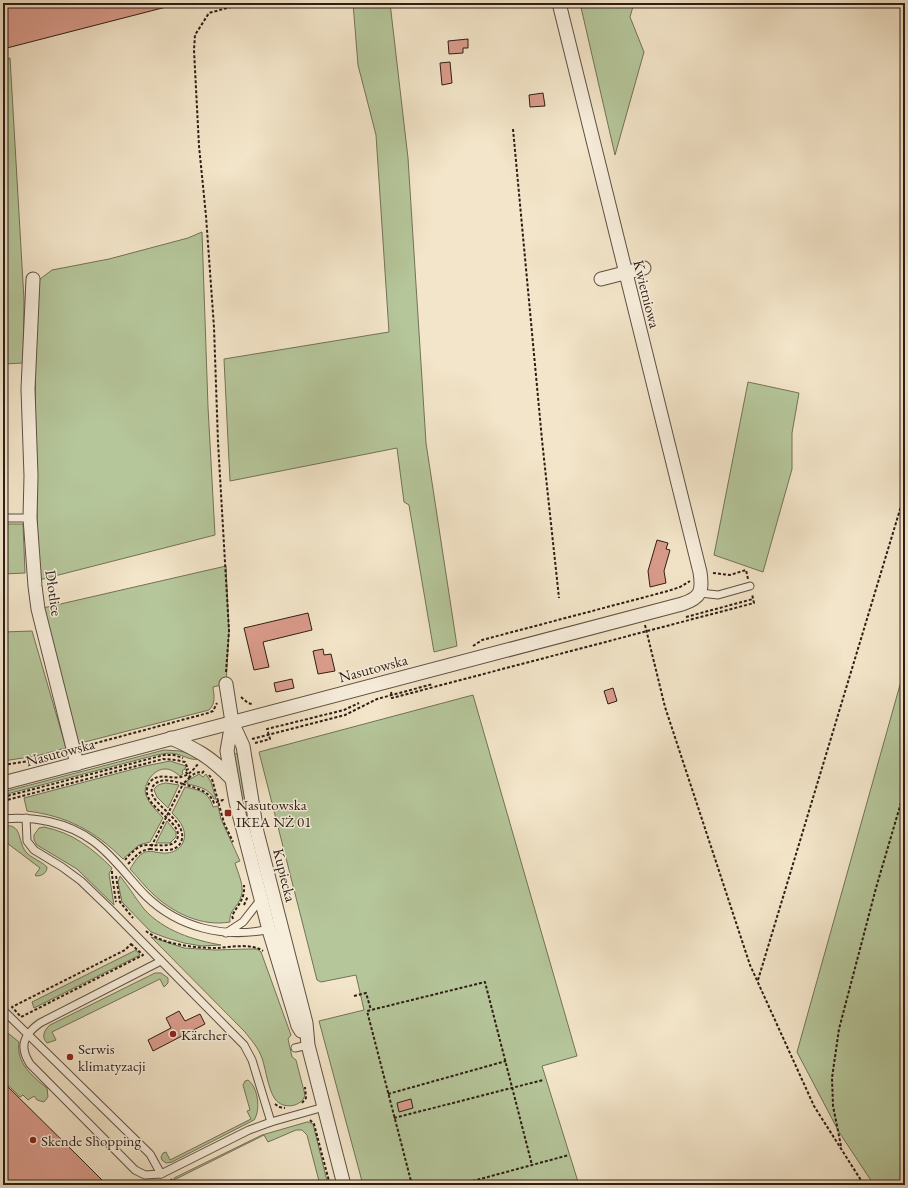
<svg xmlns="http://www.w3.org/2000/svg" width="908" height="1188" viewBox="0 0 908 1188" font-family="'EB Garamond',serif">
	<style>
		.green { fill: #b5c69a; stroke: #727258 }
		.building { fill: #da9c8c; stroke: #2f1d15 }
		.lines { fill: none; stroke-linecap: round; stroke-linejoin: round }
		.service-casing { stroke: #604f42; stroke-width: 9 }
		.minor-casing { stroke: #604f42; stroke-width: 15 }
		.path { stroke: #2f1d15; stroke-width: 2; stroke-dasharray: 3 2; stroke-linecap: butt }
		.service { stroke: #f7eedc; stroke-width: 7 }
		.minor { stroke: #f7eedc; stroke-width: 13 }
		.poi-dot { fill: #8f2418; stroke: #f7eedc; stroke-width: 1.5 }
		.labels { text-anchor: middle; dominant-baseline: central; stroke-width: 3; stroke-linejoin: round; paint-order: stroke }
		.street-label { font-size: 15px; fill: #2f1d15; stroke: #f7eedc }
		.poi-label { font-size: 15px; fill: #2f1d15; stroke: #f7eedc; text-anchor: start }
	</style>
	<rect width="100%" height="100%" fill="#f3e5c9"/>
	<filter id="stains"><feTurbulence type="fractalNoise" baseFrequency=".005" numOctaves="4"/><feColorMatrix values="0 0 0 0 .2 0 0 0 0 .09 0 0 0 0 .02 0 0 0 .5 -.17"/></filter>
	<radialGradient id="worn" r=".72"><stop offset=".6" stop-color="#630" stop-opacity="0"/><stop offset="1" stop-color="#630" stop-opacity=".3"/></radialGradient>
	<g class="green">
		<path d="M353,3H390L408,158L426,443L457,646L434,652L409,505L404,502L397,448L230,481L224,359L389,332L376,135L358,65Z"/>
		<path d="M580,3H634L630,17L644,52L615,155Z"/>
		<path d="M10,58L24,300L23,363L3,364V60Z"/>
		<path d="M202,232L208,407L215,535L39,580L35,448L36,294L40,279L52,270L109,259L188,238Z"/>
		<path d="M748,382L799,393L792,433V469L763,572L714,555Z"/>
		<path d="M3,524H23L25,573L3,574Z"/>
		<path d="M226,566L229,631L226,684L213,687C214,696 216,703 209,710L73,745L43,608Z"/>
		<path d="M32,631L66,748L36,756L3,761V632Z"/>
		<path d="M905,667V1185H874L839,1132L797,1052Z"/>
		<path d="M473,695L577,1056L542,1066L579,1185H363L319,1021L364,1010L356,975L321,982L317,980L259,752Z"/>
		<path d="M164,750L180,751L200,757L198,759C191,761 183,755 176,754C169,752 163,754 156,755L3,795V792Z"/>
		<path d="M239,753L270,919L231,755Z"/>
		<path d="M170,761L186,766L185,769L182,771L183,774L180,776C176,773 171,769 166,769C154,768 142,785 146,795C149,804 157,811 163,818L150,842L139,845L123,859C95,831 67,816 27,811L24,798L145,766Z"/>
		<path d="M199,774L203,777L206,774L211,782L216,799H214C210,789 198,786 187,784V781Z"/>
		<path d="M166,783L179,785L168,808L157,797L154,790C156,785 160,784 166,783Z"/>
		<path d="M185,787C199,790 209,792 213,807L218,806L221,819L240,861L235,863C238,873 245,887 241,897C238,907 228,911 230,922C202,927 173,913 153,894C145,887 138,877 130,869C134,863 138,855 145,852C152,850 160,854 167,853C180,852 188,840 183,828C181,822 176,817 172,813Z"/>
		<path d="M167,821L176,832V837L170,843H156Z"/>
		<path d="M3,826C23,823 17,841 26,852C31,858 41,861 47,867C47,873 42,876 36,876L35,875L40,868L3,840Z"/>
		<path d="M44,827C73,833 92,848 112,868L109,874L114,905L77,869L37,845L34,840V835L39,828Z"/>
		<path d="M120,876C129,887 136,899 144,909C164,931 193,940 221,945L202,946L184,943L167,938L151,932L122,902L118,882Z"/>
		<path d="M151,937L184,948L215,950L247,949H257L261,952L291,1035L288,1039L292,1057L296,1060L305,1095C302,1107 283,1110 275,1099C268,1089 266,1070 262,1058C258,1047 251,1040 245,1032Z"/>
		<path d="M136,950L140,955L34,1008L32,1002Z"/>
		<path d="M155,973H161L168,978V983L164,987L160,979L52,1032L56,1040L47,1043C41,1037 44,1030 50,1025Z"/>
		<path d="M3,1032L9,1034L19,1042C16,1063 32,1076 47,1088L48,1097L44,1102L37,1100L34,1096L28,1100L23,1095L20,1097L3,1080Z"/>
		<path d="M248,1080C258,1087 261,1110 254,1120L172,1162L166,1163L162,1160L161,1157L163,1153L166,1152L170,1160L251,1119L247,1111L250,1110L243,1085L245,1081Z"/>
		<path d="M307,1122H309L313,1124L328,1185H320L307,1135L302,1130H296L268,1142L264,1135L174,1180V1178L262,1135Z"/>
	</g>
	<g class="building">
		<path d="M3,3H170V6L3,49Z"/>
		<path d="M468,39V48H463V53L449,54L448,41Z"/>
		<path d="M450,62L452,83L442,85L440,63Z"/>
		<path d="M543,93L545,106L530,107L529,95Z"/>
		<path d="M657,540L668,543L666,549L670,550L664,571L666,583L650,587L648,571Z"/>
		<path d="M308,613L312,630L263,642L269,667L254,670L244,628Z"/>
		<path d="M323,649L324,655L331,654L335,671L318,674L313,651Z"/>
		<path d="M292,679L294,688L276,692L274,683Z"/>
		<path d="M613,688L617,701L608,704L604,691Z"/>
		<path d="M179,1011L185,1021L200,1014L205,1024L153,1051L148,1040L171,1028L166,1018Z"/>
		<path d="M3,1082L82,1160L107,1185H3Z"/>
		<path d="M411,1099L413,1108L399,1112L397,1103Z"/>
	</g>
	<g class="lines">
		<g class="service-casing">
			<g id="service">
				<path d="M3,518H30"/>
				<path d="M700,593L718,595L750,586"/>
				<path d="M26,818L27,841L34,850L62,867L81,881L109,908L244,1045L252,1060L271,1122"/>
				<path d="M3,819C34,816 67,822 93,841C114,856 128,878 146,896C179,928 225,939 270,929"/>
				<path d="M226,933L243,922L261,899"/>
				<path d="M161,961L40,1023C23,1035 19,1047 30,1064L135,1170L145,1175L161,1174"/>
				<path d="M3,1010L150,1154L161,1174L249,1130L271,1122L324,1107"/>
				<path d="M295,1048L308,1045"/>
			</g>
		</g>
		<g class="minor-casing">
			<g id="minor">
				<path d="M33,279L28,389L31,476L30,518L35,586L38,609L77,764"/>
				<path d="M601,279L644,268"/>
				<path d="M226,684L232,722L243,746L257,832L306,1023L308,1045L344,1185"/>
				<path d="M232,722L227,751L236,802L269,930L298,1026L301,1031"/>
				<path d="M171,738C198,750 210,757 231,778"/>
				<path d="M3,783L682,604C701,598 703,591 700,572L559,3"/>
			</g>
		</g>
		<g class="path">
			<path d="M513,129L542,440L559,598"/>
			<path d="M713,573L730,575L746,570L748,579"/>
			<path d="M686,617L753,599"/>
			<path d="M645,625L665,707L750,965L814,1106L864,1185"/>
			<path d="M473,646L482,640L668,591L680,587L690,581"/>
			<path d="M226,672L229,631L218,442L214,327L206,216L199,146L194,50L195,35L209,13L245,3"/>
			<path d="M391,692L392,698L754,603L752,594"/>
			<path d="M241,697L248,703L252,704"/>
			<path d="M252,739L345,715L377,699L433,684"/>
			<path d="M255,743L270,739L267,729L344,710L359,703"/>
			<path d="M85,746L208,713L213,711L217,703"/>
			<path d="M3,765L29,761L61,752"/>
			<path d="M209,775L212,779L224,823L233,842"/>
			<path d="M3,797L164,755H174L183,758"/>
			<path d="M3,801L163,759L176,760L185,762L188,769L185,771L190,777C194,774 197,771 202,773L205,770"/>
			<path d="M150,849C160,850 176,853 181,842C189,823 156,807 152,794C151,790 152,787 154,785C161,777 174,781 183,784L190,777"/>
			<path d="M125,860C129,855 135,849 141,846C151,842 177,852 178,835C178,818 135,803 150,782C159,771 173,781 184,776C190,774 194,769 198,764"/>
			<path d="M128,864C135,857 140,850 150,849L183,784C195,788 209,790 214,803L223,800L224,802"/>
			<path d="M112,871V875L116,902"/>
			<path d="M116,876L120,902L133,918"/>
			<path d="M244,905L248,896"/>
			<path d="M233,919L232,916C238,904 245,900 244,885"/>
			<path d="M146,931C163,945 196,948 218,948C232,947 251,943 263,951"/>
			<path d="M131,944L143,955L21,1017L12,1007L125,950Z"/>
			<path d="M758,980L905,493"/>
			<path d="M354,996L366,993L371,1010"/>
			<path d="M388,1094L506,1061"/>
			<path d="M302,1103L306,1098L305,1087"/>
			<path d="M275,1104L279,1107L285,1108"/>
			<path d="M394,1118L543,1080"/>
			<path d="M310,1120L314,1124L330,1185"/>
			<path d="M841,1146L833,1106L832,1078L839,1029L876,888L905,789"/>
			<path d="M171,1179L174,1184"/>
			<path d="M412,1185L367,1011L485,982L532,1165"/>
			<path d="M458,1185L569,1155"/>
		</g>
		<use href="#service" class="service"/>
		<use href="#minor" class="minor"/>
	</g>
	<g class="poi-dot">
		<rect x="224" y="809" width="8" height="8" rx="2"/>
		<circle cx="173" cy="1034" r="4"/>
		<circle cx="70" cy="1057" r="4"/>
		<circle cx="33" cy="1140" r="4"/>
	</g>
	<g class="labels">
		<g class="street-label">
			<text transform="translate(647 294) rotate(76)">Kwietniowa</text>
			<text transform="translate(54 593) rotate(82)">Dłotlice</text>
			<text transform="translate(373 668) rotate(-15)">Nasutowska</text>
			<text transform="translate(60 752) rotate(-15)">Nasutowska</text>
			<text transform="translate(285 875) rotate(76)">Kupiecka</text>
		</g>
		<g class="poi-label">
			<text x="236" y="804">Nasutowska<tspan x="236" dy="17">IKEA NŻ 01</tspan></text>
			<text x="181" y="1034">Kärcher</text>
			<text x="78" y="1048">Serwis<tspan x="78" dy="17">klimatyzacji</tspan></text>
			<text x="41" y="1140">Skende Shopping</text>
		</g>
	</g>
	<rect width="908" height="1188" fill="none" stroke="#f3e5c9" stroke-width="16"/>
	<rect x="4" y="4" width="900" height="1180" fill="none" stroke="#2f1d15" stroke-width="2"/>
	<rect x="8" y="8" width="892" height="1172" fill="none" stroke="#2f1d15"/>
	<rect width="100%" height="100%" filter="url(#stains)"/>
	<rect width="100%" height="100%" fill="url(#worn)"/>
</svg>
